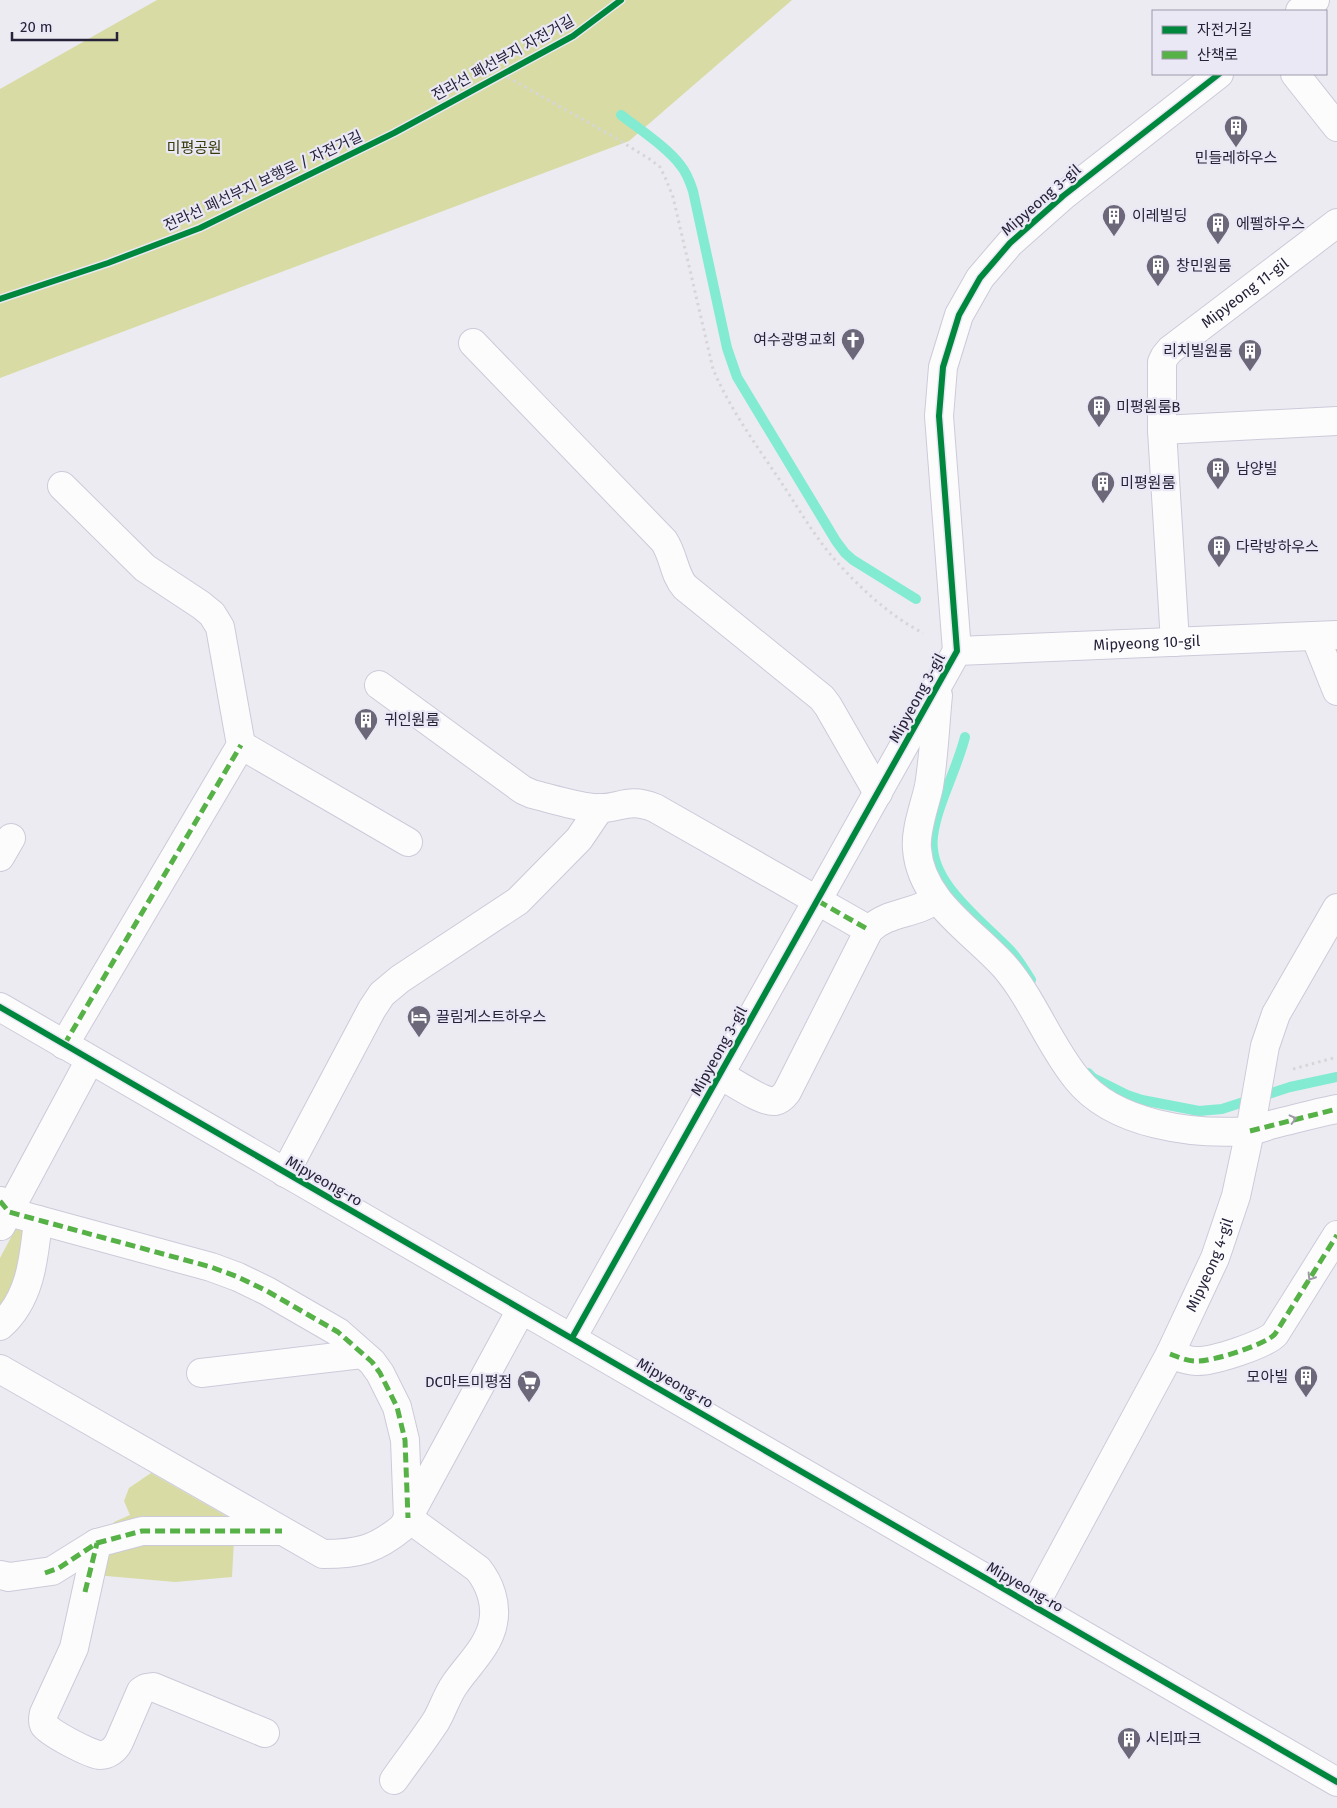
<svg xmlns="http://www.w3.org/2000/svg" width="1337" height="1808" viewBox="0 0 1337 1808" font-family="'Fira Sans','Noto Sans KR',sans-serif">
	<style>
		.green { fill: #d8dba4 }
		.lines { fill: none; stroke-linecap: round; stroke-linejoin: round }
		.stream { stroke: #82ebd2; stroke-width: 10 }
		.minor-casing { stroke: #cdcad9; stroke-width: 30 }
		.path { stroke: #d6d6d8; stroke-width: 3; stroke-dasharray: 2.5 4; stroke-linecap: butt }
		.minor { stroke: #fcfcfd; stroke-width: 28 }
		.quiet { stroke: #56b146; stroke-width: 5; stroke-dasharray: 10 5; stroke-linecap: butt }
		.cycleway-casing { stroke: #eae8f5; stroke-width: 9 }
		.cycleway { stroke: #00873e; stroke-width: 6 }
		.oneway { stroke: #9c9aa5 }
		.labels { text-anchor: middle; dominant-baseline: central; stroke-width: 4.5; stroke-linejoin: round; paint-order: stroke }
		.street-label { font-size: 15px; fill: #27223a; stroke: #eae8f5 }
		.park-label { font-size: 15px; fill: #393b0a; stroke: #eae8f5 }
		.poi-label { font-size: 15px; fill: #27223a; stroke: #eae8f5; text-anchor: start }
	</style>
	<rect width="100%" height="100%" fill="#ecebf2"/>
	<g class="green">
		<path d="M157,0H792L629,141L0,378V89Z"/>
		<path d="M16,1228L23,1229L25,1260L0,1313V1258Z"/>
		<path d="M151,1473L235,1521L232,1577L175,1582L95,1575L97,1562L114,1522L130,1515L124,1501L129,1488Z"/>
	</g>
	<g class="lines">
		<g class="stream">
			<path d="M621,115C639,129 668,148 681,166C687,173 690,182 693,191L727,348L737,377L836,541L845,553L853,560L916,599"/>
			<path d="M965,737C957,769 937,805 933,836C927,881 980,919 1009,949C1018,958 1024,969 1031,980"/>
			<path d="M1088,1073L1093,1078L1127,1095L1142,1100L1199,1111L1222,1109L1290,1087L1337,1077"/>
		</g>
		<g class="minor-casing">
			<g id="minor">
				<path d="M1300,11L1315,0"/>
				<path d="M1295,74L1337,127"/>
				<path d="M473,343L664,541C674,556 674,575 685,587L822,698L828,706L878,793"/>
				<path d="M1162,430L1337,421"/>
				<path d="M62,486L145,568L201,605L212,614L220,627L241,745L64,1045"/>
				<path d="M1315,636L1337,691"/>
				<path id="s1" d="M1175,642L1162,430V362L1165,356L1170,350L1337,223"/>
				<path id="s2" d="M957,651L1337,635"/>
				<path d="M379,685L523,790L532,794C552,799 573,806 593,808C618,811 626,796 655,808L869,930"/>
				<path d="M938,695C935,725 934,756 929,786C925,805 915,830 917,849C921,902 973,931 1005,967C1034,1001 1049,1045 1077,1079C1114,1125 1193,1135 1249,1131C1257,1130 1266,1126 1274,1124C1295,1119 1316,1113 1337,1109"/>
				<path d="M241,745L408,842"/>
				<path d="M0,857L11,838"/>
				<path d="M0,1007L1337,1782"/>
				<path d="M720,1075C732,1081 763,1103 775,1101C780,1100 784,1096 787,1092L869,930C888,911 914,915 937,899"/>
				<path d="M285,1173L372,1009L382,994L400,979L518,901L579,839L600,808"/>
				<path d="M0,1201L9,1212L211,1267L238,1277L267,1291L338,1332L372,1362L380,1373L397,1407L405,1440L408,1518L478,1569C490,1584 497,1604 493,1623C489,1646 468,1665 455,1684C447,1695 443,1709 436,1721C423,1741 408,1760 394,1780"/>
				<path d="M1,1226L90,1060"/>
				<path d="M0,1326C31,1299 34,1257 38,1220"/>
				<path d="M572,1338L957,651L939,416L943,367L959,315L980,278L1010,243L1063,196L1219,74"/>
				<path d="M1170,1354C1178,1357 1187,1361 1196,1361C1211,1362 1265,1345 1275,1334L1337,1235"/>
				<path d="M0,1369L323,1554C358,1554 375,1550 403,1527L521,1310"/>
				<path d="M201,1373L362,1354"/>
				<path d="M97,1543L74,1648L44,1713C43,1717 42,1721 44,1725C48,1732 91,1755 100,1755C108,1755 115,1750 119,1742L141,1691L146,1688L153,1687L265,1733"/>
				<path d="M0,1575L9,1577L52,1571L97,1543L142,1531H281"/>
				<path id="s3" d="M1034,1606L1170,1354L1215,1258L1236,1196L1250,1131L1265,1046L1276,1014L1337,908"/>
			</g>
		</g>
		<g class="path">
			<path d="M502,74L614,137L651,160L660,167L665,177L673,197L713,369C729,407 754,442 777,476C796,504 813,535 836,561C860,588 890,616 923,633"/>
			<path d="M1293,1069L1337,1057"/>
		</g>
		<use href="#minor" class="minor"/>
		<g class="quiet">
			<path d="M818,901L869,930"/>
			<path d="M64,1045L241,745"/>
			<path d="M1250,1131L1337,1109"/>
			<path d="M0,1201L9,1212L211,1267L238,1277L267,1291L338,1332L372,1362L380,1373L397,1407L405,1440L408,1518"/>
			<path d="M1170,1354C1178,1357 1187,1361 1196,1361C1211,1362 1265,1345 1275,1334L1337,1235"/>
			<path d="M45,1573L59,1568L97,1543L142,1531H282"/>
			<path d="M85,1592L97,1543"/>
		</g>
		<g class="cycleway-casing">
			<g id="cycleway">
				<path d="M0,299L108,263L200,228L394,133L573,36L621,0"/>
				<path d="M0,1007L1337,1782"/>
				<path d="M572,1338L957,651L939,416L943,367L959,315L980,278L1010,243L1063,196L1219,74"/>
			</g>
		</g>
		<use href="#cycleway" class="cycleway"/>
	</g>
	<defs><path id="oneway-chevron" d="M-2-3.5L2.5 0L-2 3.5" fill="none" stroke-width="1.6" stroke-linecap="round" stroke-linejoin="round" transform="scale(1.25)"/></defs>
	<g class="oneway">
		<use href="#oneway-chevron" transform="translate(1293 1119) rotate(-14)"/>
		<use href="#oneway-chevron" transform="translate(1311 1277) rotate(122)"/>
	</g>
	<defs>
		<g id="building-pin" transform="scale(1.25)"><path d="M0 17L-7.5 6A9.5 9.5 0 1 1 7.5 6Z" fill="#6c687a" stroke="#eae8f5"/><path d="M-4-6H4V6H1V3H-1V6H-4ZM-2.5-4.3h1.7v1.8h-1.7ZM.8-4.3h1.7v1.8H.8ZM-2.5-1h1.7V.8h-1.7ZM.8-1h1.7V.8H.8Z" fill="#fff"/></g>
		<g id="church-pin" transform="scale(1.25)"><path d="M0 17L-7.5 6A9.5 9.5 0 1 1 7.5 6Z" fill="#6c687a" stroke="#eae8f5"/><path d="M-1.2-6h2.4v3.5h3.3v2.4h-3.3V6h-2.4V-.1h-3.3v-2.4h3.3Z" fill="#fff"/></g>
		<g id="hotel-pin" transform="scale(1.25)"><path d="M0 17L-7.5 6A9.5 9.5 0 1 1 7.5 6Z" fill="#6c687a" stroke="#eae8f5"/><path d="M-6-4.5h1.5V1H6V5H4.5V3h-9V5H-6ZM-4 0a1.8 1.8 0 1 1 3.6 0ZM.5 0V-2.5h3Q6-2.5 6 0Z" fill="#fff"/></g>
		<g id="supermarket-pin" transform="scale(1.25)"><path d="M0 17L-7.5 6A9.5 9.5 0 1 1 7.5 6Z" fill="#6c687a" stroke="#eae8f5"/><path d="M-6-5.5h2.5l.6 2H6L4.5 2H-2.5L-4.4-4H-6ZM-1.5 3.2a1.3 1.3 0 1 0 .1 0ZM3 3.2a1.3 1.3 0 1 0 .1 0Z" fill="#fff"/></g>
	</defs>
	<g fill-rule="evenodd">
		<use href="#building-pin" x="1236" y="127"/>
		<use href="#building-pin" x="1114" y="216"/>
		<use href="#building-pin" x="1218" y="224"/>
		<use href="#building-pin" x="1158" y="266"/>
		<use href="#church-pin" x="853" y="340"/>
		<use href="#building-pin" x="1250" y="351"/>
		<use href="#building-pin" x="1099" y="407"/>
		<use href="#building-pin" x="1218" y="469"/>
		<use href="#building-pin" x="1103" y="483"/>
		<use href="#building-pin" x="1219" y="547"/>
		<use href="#building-pin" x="366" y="720"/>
		<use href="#hotel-pin" x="419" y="1017"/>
		<use href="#building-pin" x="1306" y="1377"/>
		<use href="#supermarket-pin" x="529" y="1382"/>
		<use href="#building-pin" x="1129" y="1739"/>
	</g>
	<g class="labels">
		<g class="street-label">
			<text transform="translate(503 58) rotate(-29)">전라선 폐선부지 자전거길</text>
			<text transform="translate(263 181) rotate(-25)">전라선 폐선부지 보행로 / 자전거길</text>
			<text transform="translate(1041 200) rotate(-41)">Mipyeong 3-gil</text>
			<text stroke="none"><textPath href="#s1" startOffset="389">Mipyeong 11-gil</textPath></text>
			<text stroke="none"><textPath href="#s2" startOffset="190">Mipyeong 10-gil</textPath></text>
			<text transform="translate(917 698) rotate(-61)">Mipyeong 3-gil</text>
			<text transform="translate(719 1051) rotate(-61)">Mipyeong 3-gil</text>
			<text transform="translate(324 1181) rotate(30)">Mipyeong-ro</text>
			<text stroke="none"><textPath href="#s3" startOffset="384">Mipyeong 4-gil</textPath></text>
			<text transform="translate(675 1383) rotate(30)">Mipyeong-ro</text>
			<text transform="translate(1025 1587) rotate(30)">Mipyeong-ro</text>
		</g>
		<g class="park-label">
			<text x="194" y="148">미평공원</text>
		</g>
		<g class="poi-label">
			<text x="1236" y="158" text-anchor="middle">민들레하우스</text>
			<text x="1132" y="216">이레빌딩</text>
			<text x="1236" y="224">에펠하우스</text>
			<text x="1176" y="266">창민원룸</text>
			<text x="836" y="340" text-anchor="end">여수광명교회</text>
			<text x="1232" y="351" text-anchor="end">리치빌원룸</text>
			<text x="1116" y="407">미평원룸B</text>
			<text x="1236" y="469">남양빌</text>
			<text x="1120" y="483">미평원룸</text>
			<text x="1236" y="547">다락방하우스</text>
			<text x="384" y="720">귀인원룸</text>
			<text x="436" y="1017">끌림게스트하우스</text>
			<text x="1288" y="1377" text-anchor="end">모아빌</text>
			<text x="512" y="1382" text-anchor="end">DC마트미평점</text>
			<text x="1146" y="1739">시티파크</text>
		</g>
	</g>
	<rect x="1152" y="10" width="175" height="65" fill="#eae8f5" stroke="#9c99aa"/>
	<rect x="1162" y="26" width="25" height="8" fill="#00873e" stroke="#9c99aa"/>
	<text x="1197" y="35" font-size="15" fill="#27223a">자전거길</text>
	<rect x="1162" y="51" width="25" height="8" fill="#56b146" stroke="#9c99aa"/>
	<text x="1197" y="60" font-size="15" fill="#27223a">산책로</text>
	<path d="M12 32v8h105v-8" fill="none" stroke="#27223a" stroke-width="2.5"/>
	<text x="20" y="32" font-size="15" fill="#27223a" stroke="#eae8f5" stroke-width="4" paint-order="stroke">20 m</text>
</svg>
